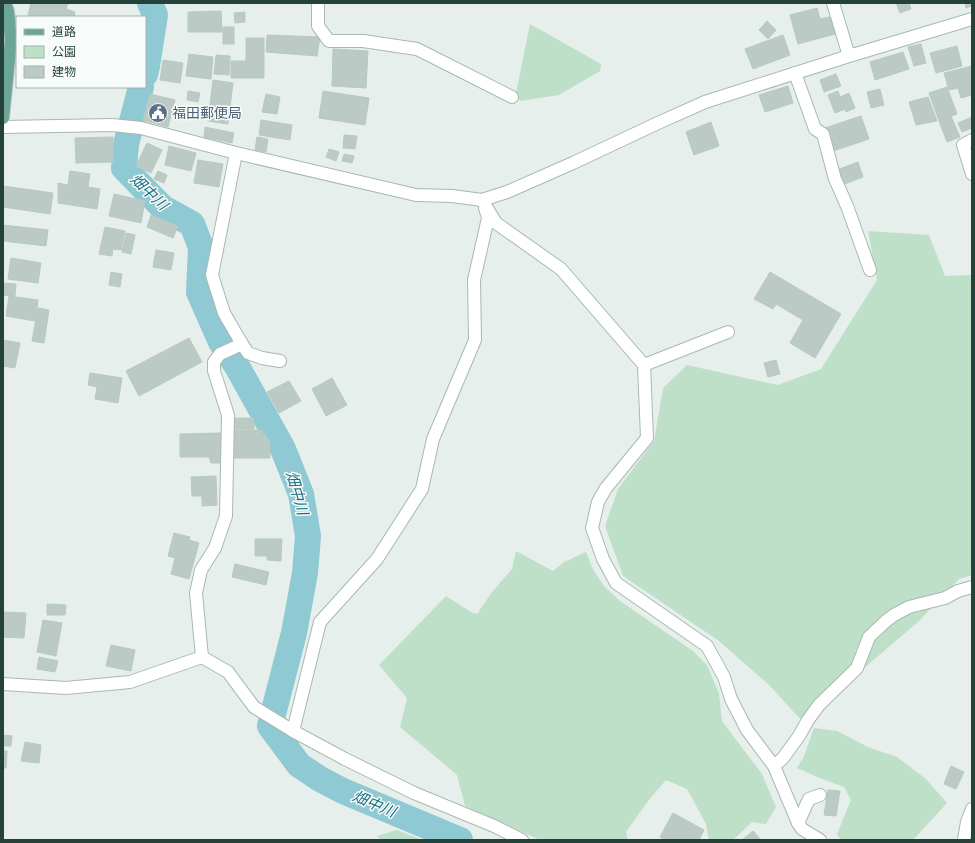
<svg xmlns="http://www.w3.org/2000/svg" width="975" height="843" viewBox="0 0 975 843" font-family="Roboto,'Noto Sans JP',sans-serif">
	<style>
		.green { fill: #bfe0c8 }
		.lines { fill: none; stroke-linecap: round; stroke-linejoin: round }
		.river { stroke: #8ec9d4; stroke-width: 26 }
		.building { fill: #bbcac4; stroke: #b8c9c2 }
		.minor-casing { stroke: #a8b8b2; stroke-width: 14 }
		.major-casing { stroke: #c2cac8; stroke-width: 14 }
		.minor { stroke: #fff; stroke-width: 12 }
		.major { stroke: #6aa596; stroke-width: 12 }
		.labels { text-anchor: middle; dominant-baseline: central; stroke-width: 3; stroke-linejoin: round; paint-order: stroke }
		.service-label { font-size: 14px; fill: #4e5e75; stroke: #f7fbf9; text-anchor: start }
		.water-label { font-size: 15px; font-style: italic; fill: #1c6f80; stroke: #f7fbf9 }
	</style>
	<rect width="100%" height="100%" fill="#e6efeb"/>
	<g class="green">
		<path d="M530,24L601,64L600,71L559,95L520,101L516,93Z"/>
		<path d="M868,231L929,235L945,276L972,275V575L959,579L918,622L802,721L770,686L719,641L623,576L605,526L618,489L654,441L663,388L687,365L778,385L821,369L877,280Z"/>
		<path d="M516,551L553,571L564,562L586,552L593,569L604,586L620,601L693,651L707,665L719,693L722,721L762,774L776,807L766,824L752,822L733,840H709L706,824L687,789L666,780L648,801L626,832L628,840H540L465,806L457,775L400,727L407,698L379,665L446,596L471,612L477,614L492,592L512,569Z"/>
		<path d="M814,728L837,731L868,747L897,757L926,779L947,803L913,840H841L837,834L851,800L844,787L822,779L797,768L804,756Z"/>
		<path d="M397,830L422,840H381L377,836Z"/>
	</g>
	<g class="lines">
		<g class="river">
			<path d="M145,74L147,66L155,15L150,3"/>
			<path d="M141,87L126,144L124,168L163,208L192,224L201,247L199,292L221,342L238,368L283,449L301,494L308,536L305,573L294,633L270,726L299,765L320,779L343,791L460,840"/>
		</g>
	</g>
	<g class="building">
		<path d="M31,3H68L66,9L75,12L74,17H34L28,15Z"/>
		<path d="M896,3H909L911,9L900,13Z"/>
		<path d="M965,3H972V6L966,8Z"/>
		<path d="M817,8L820,19L830,17L835,34L798,44L790,15Z"/>
		<path d="M221,11L222,32H188V12Z"/>
		<path d="M245,12V22L235,23L234,13Z"/>
		<path d="M767,21L776,30L768,39L759,30Z"/>
		<rect x="223" y="27" width="11" height="17"/>
		<path d="M267,35L320,37L317,56L266,52Z"/>
		<path d="M783,35L790,55L753,69L745,49Z"/>
		<path d="M246,38H264V78H231V61H246Z"/>
		<path d="M921,44L926,63L914,66L908,47Z"/>
		<path d="M957,46L962,66L936,73L930,53Z"/>
		<path d="M333,49L368,51L366,88L332,86Z"/>
		<path d="M903,52L909,69L875,80L870,62Z"/>
		<path d="M189,54L213,57L211,79L186,76Z"/>
		<path d="M216,55L230,56L229,75L214,74Z"/>
		<path d="M163,60L183,63L180,83L160,80Z"/>
		<path d="M972,66V95L961,98L958,88L949,90L944,73Z"/>
		<path d="M836,74L841,86L824,92L820,80Z"/>
		<path d="M213,80L233,83L228,124L208,121Z"/>
		<path d="M788,86L793,103L765,112L759,95Z"/>
		<path d="M947,87L957,114L939,121L929,93Z"/>
		<path d="M880,89L884,105L871,108L867,92Z"/>
		<path d="M188,91L200,93L198,102L187,100Z"/>
		<path d="M323,91L369,98L365,125L319,118Z"/>
		<path d="M838,91L840,97L849,93L855,108L846,112L845,109L835,113L828,95Z"/>
		<path d="M150,94L175,100L168,127L143,120Z"/>
		<path d="M266,94L280,97L277,114L262,112Z"/>
		<path d="M928,97L937,121L916,125L909,102Z"/>
		<path d="M861,116L869,139L830,152L822,129Z"/>
		<path d="M951,116L960,137L947,142L939,121Z"/>
		<path d="M972,117V128L962,132L958,123Z"/>
		<path d="M261,120L292,125L290,140L259,135Z"/>
		<path d="M711,122L719,146L694,155L686,132Z"/>
		<path d="M205,127L234,133L232,143L204,137Z"/>
		<path d="M344,135L357,136L355,149L343,148Z"/>
		<path d="M113,137V162L76,163L75,138Z"/>
		<path d="M257,137L268,139L266,152L255,150Z"/>
		<path d="M147,143L162,150L151,173L136,166Z"/>
		<path d="M169,146L196,153L191,171L165,165Z"/>
		<path d="M329,149L339,152L336,161L326,157Z"/>
		<path d="M344,154L354,156L352,163L342,161Z"/>
		<path d="M198,160L223,164L219,187L194,183Z"/>
		<path d="M858,162L863,177L842,185L837,170Z"/>
		<path d="M70,171L90,174L88,187L100,189L97,209L58,203V183L68,185Z"/>
		<path d="M158,171L167,175L164,183L154,179Z"/>
		<path d="M3,186L53,193L50,214L3,207Z"/>
		<path d="M114,194L145,201L141,223L109,216Z"/>
		<path d="M151,215L178,226L173,238L147,227Z"/>
		<path d="M3,225L48,230L46,246L3,241Z"/>
		<path d="M105,227L125,231L121,250L113,249L112,256L99,254Z"/>
		<path d="M126,233L135,235L131,254L122,252Z"/>
		<path d="M156,250L174,253L171,270L153,267Z"/>
		<path d="M11,258L41,263L38,283L8,279Z"/>
		<path d="M111,272L122,274L120,287L109,285Z"/>
		<path d="M770,272L841,314L815,358L790,343L803,320L776,304L773,309L754,299Z"/>
		<path d="M3,283L16,284L15,296L3,295Z"/>
		<path d="M9,296L38,300L35,321L6,316Z"/>
		<path d="M38,308L49,310L44,343L32,341Z"/>
		<path d="M189,338L202,362L139,396L126,371Z"/>
		<path d="M3,340L20,343L15,368L3,366Z"/>
		<path d="M776,360L780,374L768,377L764,363Z"/>
		<path d="M90,373L122,378L118,403L95,399L97,387L88,385Z"/>
		<path d="M332,378L347,405L326,416L312,389Z"/>
		<path d="M289,381L301,401L279,413L267,392Z"/>
		<path d="M235,418H254V429H234Z"/>
		<path d="M231,430H262V434H265L270,443V458H230Z"/>
		<path d="M221,433L222,463H211L209,457H180V434Z"/>
		<path d="M216,476L217,505L202,506V496H192L191,477Z"/>
		<path d="M174,533L190,537L189,540L199,543L189,579L171,574L175,558L168,556Z"/>
		<path d="M255,539H282L281,561L267,560V556H255Z"/>
		<path d="M235,564L269,572L266,585L232,577Z"/>
		<path d="M47,604L66,605L65,615H47Z"/>
		<path d="M3,612L26,613L24,638L3,637Z"/>
		<path d="M43,620L62,623L56,656L37,652Z"/>
		<path d="M111,645L135,650L131,671L106,666Z"/>
		<path d="M39,657L58,661L55,672L37,669Z"/>
		<path d="M3,735L12,736L11,746H3Z"/>
		<path d="M25,742L41,745L39,763L21,761Z"/>
		<path d="M3,751H7L6,768H3Z"/>
		<path d="M951,766L964,772L956,789L944,784Z"/>
		<path d="M828,790L840,791L836,816L824,815Z"/>
		<path d="M673,813L704,830L699,840H665L660,837Z"/>
		<path d="M753,831L761,840H742Z"/>
	</g>
	<g class="lines">
		<g class="minor-casing">
			<g id="minor">
				<path d="M318,3V26L329,41H363L417,49L512,97"/>
				<path d="M833,3L849,56"/>
				<path d="M795,73L815,129L823,134L835,179L847,206L870,270"/>
				<path d="M3,127L112,125L141,128L236,153L416,195L452,196L482,200L507,192L573,163L658,123L705,102L849,56L972,19"/>
				<path d="M972,140L963,145L972,174"/>
				<path d="M236,153L212,275L224,313L242,344L248,353L262,358L280,361"/>
				<path d="M482,200L496,223L561,269L644,365L647,438L606,488L598,502L592,528L603,559L616,583L707,646L724,677L731,699L747,730L774,766L798,823L802,829L820,840"/>
				<path d="M644,365L728,332"/>
				<path d="M202,657L196,593L201,570L215,548L226,516L228,415L214,371V362L220,354L242,344"/>
				<path d="M3,684L66,688L130,682L202,657L228,672L254,707L293,731L345,759L414,793L494,826L522,840"/>
				<path d="M293,731L320,622L377,559L422,489L433,439L475,340L474,280L488,218L485,208"/>
				<path d="M774,766L783,758L799,736L808,720L819,705L857,668L869,637L886,621L894,615L909,607L945,598L958,591L972,587"/>
				<path d="M798,823L809,799L820,795"/>
				<path d="M964,840L967,822L972,809"/>
			</g>
		</g>
		<g class="major-casing">
			<path id="major" d="M3,118L11,40L8,11L5,3"/>
		</g>
		<use href="#minor" class="minor"/>
		<use href="#major" class="major"/>
	</g>
	<defs>
		<g id="civic-disc" transform="scale(1)"><circle r="9.5" fill="#5c6f8a" stroke="#f7fbf9"/><path d="M-.6-6.5H3V-4.5H.6V-3L4-1V1h2V6H-6V1h2V-1L-.6-3ZM-1.2 2.5V6h2.4V2.5Z" fill="#fff"/></g>
	</defs>
	<g fill-rule="evenodd">
		<use href="#civic-disc" x="158" y="113"/>
	</g>
	<g class="labels">
		<g class="service-label">
			<text x="172" y="113">福田郵便局</text>
		</g>
		<g class="water-label">
			<text transform="translate(149 192) rotate(43)">畑中川</text>
			<text transform="translate(297 493) rotate(74)">畑中川</text>
			<text transform="translate(374 804) rotate(23)">畑中川</text>
		</g>
	</g>
	<rect width="975" height="843" fill="none" stroke="#24423a" stroke-width="8"/>
	<rect x="16" y="16" width="130" height="72" fill="#f7fbf9" stroke="#a3b1ad"/>
	<rect x="24" y="29" width="20" height="6" fill="#6aa596" stroke="#a3b1ad"/>
	<text x="52" y="36" font-size="12" fill="#24423a">道路</text>
	<rect x="24" y="46" width="20" height="12" fill="#bfe0c8" stroke="#a3b1ad"/>
	<text x="52" y="56" font-size="12" fill="#24423a">公園</text>
	<rect x="24" y="66" width="20" height="12" fill="#bbcac4" stroke="#a3b1ad"/>
	<text x="52" y="76" font-size="12" fill="#24423a">建物</text>
</svg>
